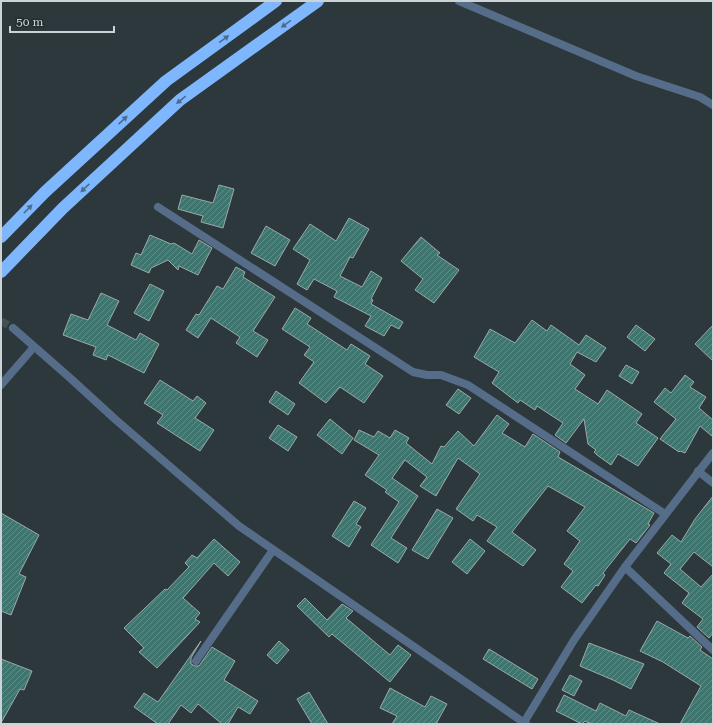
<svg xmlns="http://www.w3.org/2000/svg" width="714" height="725" viewBox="0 0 714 725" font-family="'Roboto Serif',serif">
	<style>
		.building { fill: url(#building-hatch); stroke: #9baaa8 }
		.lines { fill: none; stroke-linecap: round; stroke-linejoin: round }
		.minor-tunnel { stroke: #444f53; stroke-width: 8; stroke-dasharray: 8 4; stroke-linecap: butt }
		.minor { stroke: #566d8a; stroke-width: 8 }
		.motorway { stroke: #7fb7ff; stroke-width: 12 }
		.oneway { fill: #4c6c8e }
	</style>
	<defs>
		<pattern id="building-hatch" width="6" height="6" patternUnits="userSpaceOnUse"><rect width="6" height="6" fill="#3e756e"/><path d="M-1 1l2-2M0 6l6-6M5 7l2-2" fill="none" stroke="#628e89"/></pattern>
	</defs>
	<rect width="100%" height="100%" fill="#2c383c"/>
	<g class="building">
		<path d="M219,185L234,189L223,228L201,222L203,216L178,209L182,195L213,203Z"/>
		<path d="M349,218L369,229L353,258L350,257L340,276L362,287L371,271L382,278L371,299L373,300L371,304L403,322L399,329L391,325L384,336L365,326L371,316L334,297L337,291L314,279L307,290L297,284L310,260L293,249L310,224L336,241Z"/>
		<path d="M266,226L290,240L275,266L251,253Z"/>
		<path d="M150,235L171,244L174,243L192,254L199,240L212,248L198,275L179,266L178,270L168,260L151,268L149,273L131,265L136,253L141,255Z"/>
		<path d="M421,237L440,253L437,255L459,270L434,303L415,290L423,279L401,261Z"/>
		<path d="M236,267L245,272L243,277L275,297L253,331L268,340L257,357L236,343L240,337L211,318L198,338L186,330L196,314L199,315L217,286L223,289Z"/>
		<path d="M150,284L164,291L149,321L134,313Z"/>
		<path d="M101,293L119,301L107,325L136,340L140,333L159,344L144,373L108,355L106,360L93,355L96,347L63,335L71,314L88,320Z"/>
		<path d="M295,308L311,318L307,324L347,350L351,344L370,356L365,364L383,376L364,403L340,387L326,403L299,383L314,362L304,355L310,347L282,329Z"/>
		<path d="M532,320L547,331L551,325L579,345L586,335L606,348L596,362L577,352L570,364L585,375L575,389L598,404L607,390L642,414L636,423L658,438L638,466L618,454L611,465L597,455L594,452L596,450L588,444L584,419L566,443L555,435L563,423L537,406L535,410L520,400L518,403L492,383L499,372L474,357L490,329L515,343Z"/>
		<path d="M636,325L655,339L645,351L627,337Z"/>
		<path d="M713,325V361L695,344Z"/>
		<path d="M626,365L639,372L632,384L619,376Z"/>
		<path d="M685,375L694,382L690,387L706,397L699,408L713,420V437L700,426L685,453L680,451L679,452L660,439L676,419L654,402L665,388L671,393Z"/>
		<path d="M160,380L193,401L197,396L206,403L195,418L214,430L200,451L157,423L163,415L144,403Z"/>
		<path d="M458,389L471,398L459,414L446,405Z"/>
		<path d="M276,391L295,404L288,415L269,402Z"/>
		<path d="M497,415L509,424L502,433L525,447L533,434L560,452L558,457L654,513L648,524L650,525L636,543L630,539L603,573L605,575L598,586L596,585L582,603L561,587L573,571L564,564L580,541L567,531L585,507L548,486L512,532L536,550L523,566L487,541L497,527L477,515L473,521L456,509L480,474L458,458L436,496L420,486L427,477L405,460L392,478L418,496L391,538L407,548L398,563L371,545L399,502L385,492L387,490L365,475L379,455L354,440L359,430L374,437L378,431L390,438L395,430L409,438L406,443L432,464L441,446L444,447L458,431L474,446Z"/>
		<path d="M330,419L353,438L342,454L317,435Z"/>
		<path d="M278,425L297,437L288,451L269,438Z"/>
		<path d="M713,496V567L694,552L680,569L701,587L713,574V633L709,638L697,627L703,619L682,603L689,593L664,573L671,564L657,553L672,535L681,542L695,519Z"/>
		<path d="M354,501L366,508L356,524L361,527L349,547L332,536Z"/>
		<path d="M437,509L453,518L428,559L412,550Z"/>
		<path d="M1,513L39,535L19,574L26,577L11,615L1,611Z"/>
		<path d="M214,539L240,562L228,576L214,563L183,598L200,613L195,619L200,622L157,668L139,652L144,648L124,628L165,589L167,590L189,567L185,563L192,555L197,558Z"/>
		<path d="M470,539L485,551L467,574L452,562Z"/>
		<path d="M305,598L327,620L342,604L353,611L346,618L390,655L398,645L411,655L390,682L332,634L329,637L297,606Z"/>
		<path d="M657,621L688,638L690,636L702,647L700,650L713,659V724H680L701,686L663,662L640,651Z"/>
		<path d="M201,641L191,658V664L195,666H199L212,647L235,661L224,680L258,701L250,714L238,707L228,724H222L198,704L191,713L181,705L168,724H158L134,707L144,693L158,702Z"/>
		<path d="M279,641L289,650L277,664L267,655Z"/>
		<path d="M589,643L644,664L631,689L613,680L580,666Z"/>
		<path d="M489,649L538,679L532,689L483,659Z"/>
		<path d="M1,659L32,671L24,690L20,689L1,723Z"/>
		<path d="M570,675L582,681L574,696L562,690Z"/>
		<path d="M390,688L425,707L431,696L447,704L436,724H392L397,716L380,708Z"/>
		<path d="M309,692L328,724H312L297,699Z"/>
		<path d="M564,695L596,711L600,703L626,716L629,710L660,724H592L585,721L582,724L556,711Z"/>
	</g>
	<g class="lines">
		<path class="minor-tunnel" d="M1,321L13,328"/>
		<g class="minor">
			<path d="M459,1L636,76L700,97L713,105"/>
			<path d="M158,207L413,372L427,375H441L468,385L665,514"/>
			<path d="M13,328L69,377L116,420L239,526L526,724"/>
			<path d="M1,385L34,347"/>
			<path d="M698,471L713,483"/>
			<path d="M625,567L713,650"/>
			<path d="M196,661L273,550"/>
			<path d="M523,724L574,640L625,567L713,453"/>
		</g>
		<g class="motorway">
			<path d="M1,237L45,192L166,81L276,1"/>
			<path d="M1,272L63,208L180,100L318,1"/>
		</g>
	</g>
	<defs><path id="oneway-solid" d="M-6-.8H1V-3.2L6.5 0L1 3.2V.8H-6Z"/></defs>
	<g class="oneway">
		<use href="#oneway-solid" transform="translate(286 24) rotate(144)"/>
		<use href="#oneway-solid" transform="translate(224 39) rotate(-36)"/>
		<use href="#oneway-solid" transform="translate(181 100) rotate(141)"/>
		<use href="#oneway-solid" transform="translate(123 120) rotate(-43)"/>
		<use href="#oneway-solid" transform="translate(85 188) rotate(137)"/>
		<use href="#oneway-solid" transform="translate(28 209) rotate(-46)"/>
	</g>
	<rect width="714" height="725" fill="none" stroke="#ccd3d6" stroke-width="4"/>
	<path d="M10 26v6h104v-6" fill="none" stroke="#ccd3d6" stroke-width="2"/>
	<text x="16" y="26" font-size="12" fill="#ccd3d6" stroke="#222e32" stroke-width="3" paint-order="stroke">50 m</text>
</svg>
